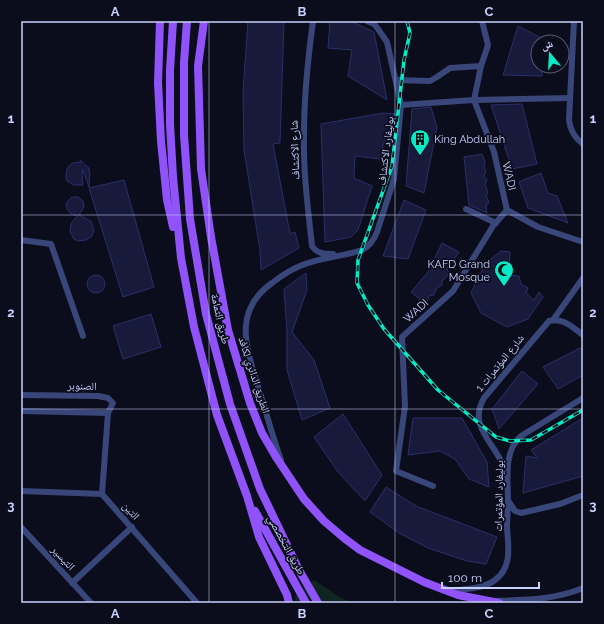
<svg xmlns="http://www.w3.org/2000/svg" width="604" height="624" viewBox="0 0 604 624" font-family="Raleway,'Noto Naskh Arabic',sans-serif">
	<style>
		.green { fill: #0f251f }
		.building { fill: #181a3c; stroke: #2b2f67 }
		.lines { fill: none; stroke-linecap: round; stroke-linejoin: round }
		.minor { stroke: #38467a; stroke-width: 6 }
		.major { stroke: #9053fa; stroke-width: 8 }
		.rail-casing { stroke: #07eac6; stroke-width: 3.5 }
		.rail { stroke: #0c0d1c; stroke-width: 2; stroke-dasharray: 6; stroke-linecap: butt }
		.grid { fill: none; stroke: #c8d0fd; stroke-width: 1; stroke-opacity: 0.55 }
		.labels { text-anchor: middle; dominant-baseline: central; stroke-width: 3.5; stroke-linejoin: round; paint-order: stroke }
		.poi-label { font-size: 11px; fill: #c8d0fd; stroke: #0c0d1c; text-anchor: start }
		.street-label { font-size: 11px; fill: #c8d0fd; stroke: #0c0d1c }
		.neatline { fill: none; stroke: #c8d0fd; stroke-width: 1.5 }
		.grid-label { font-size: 13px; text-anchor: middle; font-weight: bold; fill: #c8d0fd }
	</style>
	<rect width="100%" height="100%" fill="#0c0d1c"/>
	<path class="green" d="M314,580L341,598L354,603H296L295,597Z"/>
	<g class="building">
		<path d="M248,21H284L280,143L273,144L290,234L295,232L299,248L261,270L260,250L244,150L243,92Z"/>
		<path d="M330,21H350L374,32L387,100L348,76L352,50L328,48Z"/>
		<path d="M518,26L549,42H538V66H543L542,76L503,75Z"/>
		<path d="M522,104L537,164L512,169L491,105Z"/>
		<path d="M431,107L437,127L424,193L406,186L412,109Z"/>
		<path d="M383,113L396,114L394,132L386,143L383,144L381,159L355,156L354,178L372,186L358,230L351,237L325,242L321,124Z"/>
		<path d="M482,154L485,162L484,168L486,170L484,177L487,179L485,185L488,192L486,196L489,202L486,206L487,213L469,205L464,157Z"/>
		<path d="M80,160L90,169H88L90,173L89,187L83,170H82L83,185H74L67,181L66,177L67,169L69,166L72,163L81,162Z"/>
		<path d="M541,173L548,193L557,196L568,223L528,208L519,182Z"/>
		<path d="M124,180L154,287L123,297L89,188Z"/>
		<path d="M72,197H78L83,201L84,207L79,215L91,221L94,230L92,236L86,240L78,241L74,239L70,232L71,224L77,216L70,213L67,209L66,203Z"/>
		<path d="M404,200L426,210L408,259L383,256Z"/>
		<path d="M442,243L459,252L447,270L450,273L442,281V285L436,289L434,295L429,296L427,302L421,300L411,292L428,272Z"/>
		<path d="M501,251L510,252L509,268L511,275L519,276L521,284L528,288L526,293L534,300L539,292L543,297L528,319L507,327L481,313L471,293L479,275L492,258Z"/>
		<path d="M306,273L307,290L292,332L314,360L330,408L302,420L287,370V332L284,289Z"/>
		<circle cx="96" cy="284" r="9"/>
		<path d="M151,314L161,347L123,359L113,326Z"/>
		<path d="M580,348L583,350V375L558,389L543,367Z"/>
		<path d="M522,371L538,384L499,429L492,409Z"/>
		<path d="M343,414L382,475L365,501L338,472L314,437Z"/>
		<path d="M413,418H462L487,462L489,487L469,479L455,459L440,451L408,455Z"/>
		<path d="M583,418V476L523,493L526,456L537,458L531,450Z"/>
		<path d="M386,487L416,506L497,537L486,564L467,561L428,548L399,533L370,512Z"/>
	</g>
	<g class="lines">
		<g class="minor">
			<path d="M313,21C308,58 304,96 304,134C303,171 308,209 312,246C317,254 325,254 333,254"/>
			<path d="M482,21L488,45L481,66L474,100L494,152L507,210L538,227L583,242"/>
			<path d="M574,21L569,120C570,130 575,138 583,144"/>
			<path d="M396,80L430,81L437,77L450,68L481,66"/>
			<path d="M401,105L474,100L570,98"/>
			<path d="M466,209L496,223"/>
			<path d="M21,240L51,244L83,336"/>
			<path d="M553,320L583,278"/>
			<path d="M21,395L98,396L108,398L113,403L108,413L102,494"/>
			<path d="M21,411L108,413"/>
			<path d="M281,460C273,438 267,415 260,393C248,352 230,313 272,283C281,276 290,270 300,266C320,257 342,257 362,250C370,246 374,240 377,232L394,179L401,105L387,42L378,29L374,24L367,21"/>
			<path d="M507,476C505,471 504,466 501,461C490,439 469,424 484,398L549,321C563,317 573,328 583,335"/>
			<path d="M433,486L396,471L405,406L402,337L453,291L493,226L507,210"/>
			<path d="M21,491L102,494L197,603"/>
			<path d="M509,502L515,511L521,513L560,504L583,495"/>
			<path d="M21,527L91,603"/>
			<path d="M72,583L132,527"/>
			<path d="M448,592C464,588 482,590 495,580C513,567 508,545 507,527C507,519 508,510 508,502C508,481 503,451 521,436L583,398"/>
			<path d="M494,601C525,600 554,600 583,588"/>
		</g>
		<g class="major">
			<path d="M160,21L158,83L161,141L167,200L173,227"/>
			<path d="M173,21L170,70V124L173,177L181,258L194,327L217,415L247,496L259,537L287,595L289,603"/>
			<path d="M187,21L184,62V135L190,219L206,314L230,404L260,489L299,570L318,603"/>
			<path d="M204,21L198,66L201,169L211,237L228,330L250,403L262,433L276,457L304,499L324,521L344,538L360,550L424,582L458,595L499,603"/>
			<path d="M255,511L306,603"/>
		</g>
		<g class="rail-casing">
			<path id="rail" d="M407,21L410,33L404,60L392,166L358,260L357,283L368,305L384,329L438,390L496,437L510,441L531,440L583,410"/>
		</g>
		<use href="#rail" class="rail"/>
	</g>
	<path class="grid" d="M209,21V603M395,21V603M21,215H583M21,409H583"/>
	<defs>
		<g id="building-pin" transform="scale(1)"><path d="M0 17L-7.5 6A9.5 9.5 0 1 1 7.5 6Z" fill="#07eac6" stroke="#0c0d1c"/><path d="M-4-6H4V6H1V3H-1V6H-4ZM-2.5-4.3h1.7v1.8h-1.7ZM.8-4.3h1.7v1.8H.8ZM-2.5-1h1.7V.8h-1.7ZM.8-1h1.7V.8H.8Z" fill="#111"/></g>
		<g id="mosque-pin" transform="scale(1)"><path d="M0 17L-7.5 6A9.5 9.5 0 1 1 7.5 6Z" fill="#07eac6" stroke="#0c0d1c"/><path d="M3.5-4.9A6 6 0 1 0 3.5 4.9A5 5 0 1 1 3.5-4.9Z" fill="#111"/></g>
	</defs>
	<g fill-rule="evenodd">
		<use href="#building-pin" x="420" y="139"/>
		<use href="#mosque-pin" x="504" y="270"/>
	</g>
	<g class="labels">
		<g class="poi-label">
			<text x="434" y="139">King Abdullah</text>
			<text x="490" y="264" text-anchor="end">KAFD Grand<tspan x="490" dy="13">Mosque</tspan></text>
		</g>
		<g class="street-label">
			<text transform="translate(295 150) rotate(-92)">شارع الاكتشاف</text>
			<text transform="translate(386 151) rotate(-83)">بوليفارد الاكتشاف</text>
			<text transform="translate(509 176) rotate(77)">WADI</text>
			<text transform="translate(416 311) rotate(-42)">WADI</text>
			<text transform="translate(220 319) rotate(77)">طريق الثمامة</text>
			<text transform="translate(500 363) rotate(-51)">شارع المؤتمرات 1</text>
			<text transform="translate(254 375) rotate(72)">الطريق الدائري لكافد</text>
			<text transform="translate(82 386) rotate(2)">الصنوبر</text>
			<text transform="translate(499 496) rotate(-89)">بوليفارد المؤتمرات</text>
			<text transform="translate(131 511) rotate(48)">التين</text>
			<text transform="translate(286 545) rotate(61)">طريق التخصصي</text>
			<text transform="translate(63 558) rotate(47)">التيسير</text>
		</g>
	</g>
	<rect width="604" height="624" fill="none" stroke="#0c0d1c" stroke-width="44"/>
	<g transform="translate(550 54) rotate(342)"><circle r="19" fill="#0c0d1c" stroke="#575b76"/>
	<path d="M0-3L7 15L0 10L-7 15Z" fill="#07eac6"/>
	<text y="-6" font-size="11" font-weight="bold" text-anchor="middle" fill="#c8d0fd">ش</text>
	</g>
	<path d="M442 582v6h97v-6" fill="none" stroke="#c8d0fd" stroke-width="2"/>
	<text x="448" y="582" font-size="12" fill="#c8d0fd" stroke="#0c0d1c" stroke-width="3" paint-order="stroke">100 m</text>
	<rect x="22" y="22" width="560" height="580" class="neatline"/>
	<g class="grid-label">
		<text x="115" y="16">A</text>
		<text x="302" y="16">B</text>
		<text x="489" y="16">C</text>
		<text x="11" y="123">1</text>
		<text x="593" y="123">1</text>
		<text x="11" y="317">2</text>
		<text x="593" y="317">2</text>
		<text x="11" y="510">3</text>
		<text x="593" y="510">3</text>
		<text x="115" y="618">A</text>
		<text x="302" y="618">B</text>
		<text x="489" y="618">C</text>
	</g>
</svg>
